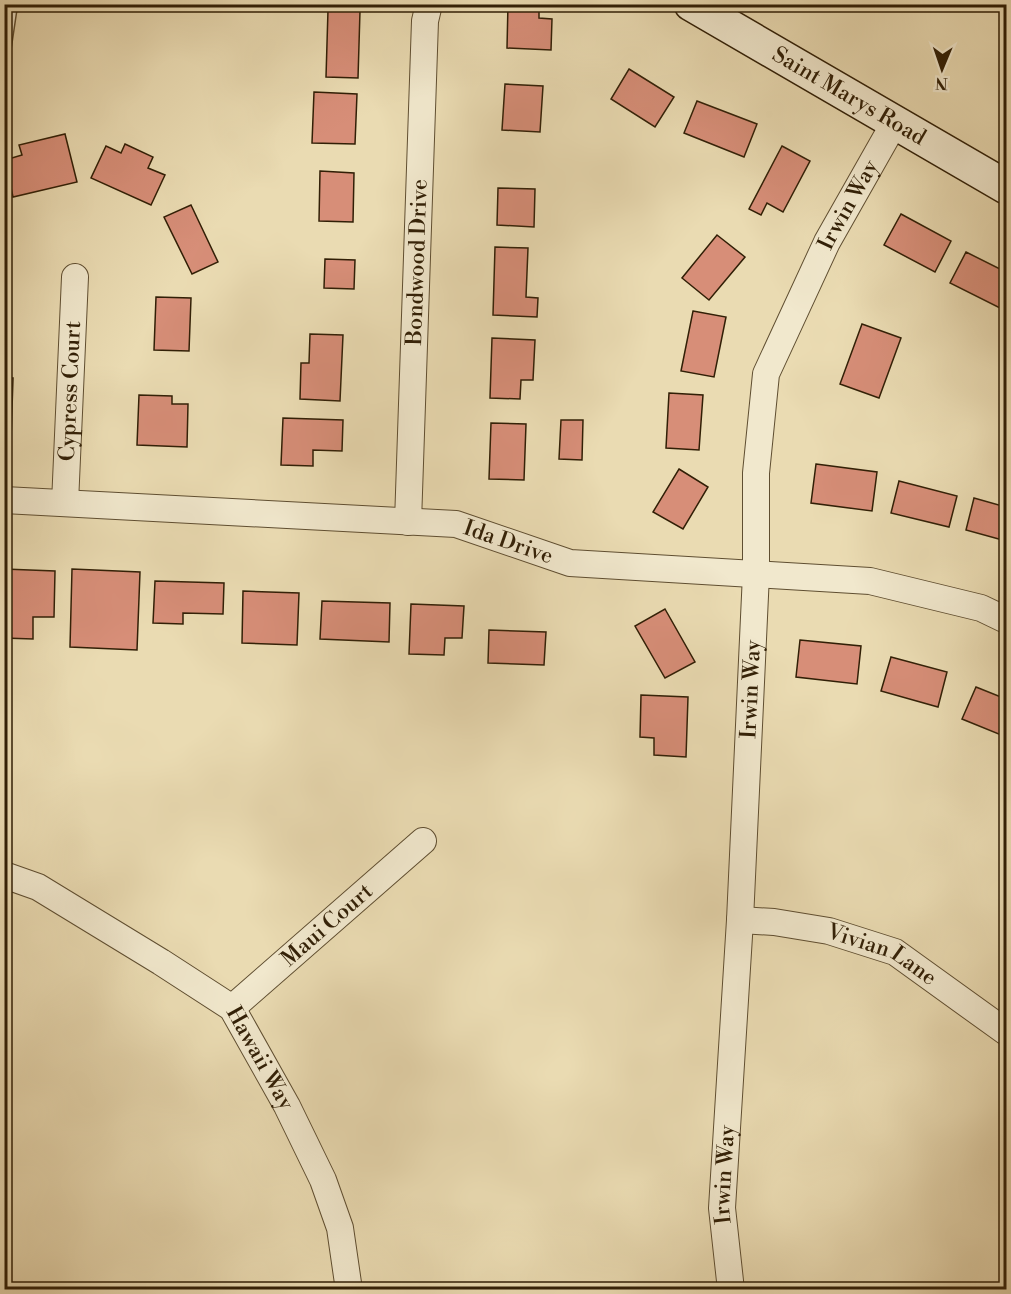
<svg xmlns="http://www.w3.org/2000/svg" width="1011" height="1294" viewBox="0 0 1011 1294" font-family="'Libre Bodoni',serif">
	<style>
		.building { fill: #d78e78; stroke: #311f06; stroke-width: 1.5 }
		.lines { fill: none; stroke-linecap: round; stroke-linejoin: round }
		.lane-casing { stroke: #5f4e31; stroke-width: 15 }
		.street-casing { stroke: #5f4e31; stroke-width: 28 }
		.secondary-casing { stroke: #311f06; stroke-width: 36 }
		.lane { stroke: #f1e8cd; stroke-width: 12 }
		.street { stroke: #f1e8cd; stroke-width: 26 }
		.secondary { stroke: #f1e8cd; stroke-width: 33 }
		.labels { text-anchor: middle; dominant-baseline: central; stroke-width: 4.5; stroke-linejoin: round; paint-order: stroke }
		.street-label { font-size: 22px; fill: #311f06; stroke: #f1e8cd }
	</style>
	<rect width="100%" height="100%" fill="#eadbb2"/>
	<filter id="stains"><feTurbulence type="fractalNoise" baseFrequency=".00333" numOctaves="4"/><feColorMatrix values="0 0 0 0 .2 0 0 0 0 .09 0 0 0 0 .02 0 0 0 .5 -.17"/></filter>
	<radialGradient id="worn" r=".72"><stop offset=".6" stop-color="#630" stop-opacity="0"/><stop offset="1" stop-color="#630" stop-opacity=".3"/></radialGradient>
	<g class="building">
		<path d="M508,4H539V18L552,19L551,50L507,48Z"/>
		<path d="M328,10L360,11L358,78L326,77Z"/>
		<path d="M629,69L674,97L655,127L611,99Z"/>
		<path d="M505,84L543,86L540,132L502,130Z"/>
		<path d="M314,92L357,94L355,144L312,143Z"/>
		<path d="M697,101L757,124L744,157L684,133Z"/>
		<path d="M65,134L77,182L13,197L5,160L22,155L19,145Z"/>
		<path d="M125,144L153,157L148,168L165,175L151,205L91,178L106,146L121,153Z"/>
		<path d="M782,146L810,161L783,212L767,203L761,215L749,209Z"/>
		<path d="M320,171L354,173L353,222L319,221Z"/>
		<path d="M498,188L535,189L534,227L497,225Z"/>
		<path d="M191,205L218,262L192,274L164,217Z"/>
		<path d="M901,214L951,241L935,272L884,245Z"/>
		<path d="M717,235L745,257L709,300L682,278Z"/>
		<path d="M495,247L528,248L526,297L538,298L537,317L493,315Z"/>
		<path d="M966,252L1006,272V311L950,283Z"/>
		<path d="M325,259L355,260L354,289L324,288Z"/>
		<path d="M156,297L191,298L189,351L154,350Z"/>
		<path d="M693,311L726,317L714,377L681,371Z"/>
		<path d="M862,324L901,338L879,398L840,384Z"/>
		<path d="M310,334L343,335L340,401L300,399L301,363H309Z"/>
		<path d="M492,338L535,340L533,380H521L520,399L490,398Z"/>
		<path d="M4,378H13L11,440H4Z"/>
		<path d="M669,393L703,395L699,450L666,448Z"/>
		<path d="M139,395L172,396V404H188L187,447L137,445Z"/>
		<path d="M283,418L343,420L342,451L313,450V466L281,465Z"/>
		<path d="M561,420H583L582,460L559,459Z"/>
		<path d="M491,423L526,424L524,480L489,479Z"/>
		<path d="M816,464L877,472L872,511L811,503Z"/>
		<path d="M679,469L708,487L683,529L653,512Z"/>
		<path d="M899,481L957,496L949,527L891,513Z"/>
		<path d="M974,498L1006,507V541L966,530Z"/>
		<path d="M4,569L55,571L54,617H33V639L4,638Z"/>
		<path d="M72,569L140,572L137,650L70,647Z"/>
		<path d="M155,581L224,583L223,614L183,613V624L153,623Z"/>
		<path d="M243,591L299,593L297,645L242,643Z"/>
		<path d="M322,601L390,603L389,642L320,639Z"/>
		<path d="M411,604L464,606L462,638H445L444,655L409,654Z"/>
		<path d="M665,609L695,662L665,678L635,626Z"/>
		<path d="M489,630L546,632L544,665L488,663Z"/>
		<path d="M800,640L861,646L857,684L796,677Z"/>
		<path d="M891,657L947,672L938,707L881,691Z"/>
		<path d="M976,687L1006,699V737L962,719Z"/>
		<path d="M641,695L688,697L686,757L654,755V738L640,737Z"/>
	</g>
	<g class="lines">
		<g class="lane-casing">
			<path id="lane" d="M4,51L11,4"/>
		</g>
		<g class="street-casing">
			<g id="street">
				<path id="s1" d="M4,500L456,524L570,563L870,581L981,608L1006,620"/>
				<path id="s2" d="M65,503L75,277"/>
				<path id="s3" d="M408,522L425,21L429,4"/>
				<path id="s4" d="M4,875L38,887L161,962L232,1008L287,1106L323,1180L340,1228L349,1290"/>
				<path id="s5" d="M740,920L774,922L829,931L895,952L1006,1032"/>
				<path id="s6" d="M232,1008L423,841"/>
				<path id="s7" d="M731,1290L722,1208L740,920L756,574V473L766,374L827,242L895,122"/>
			</g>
		</g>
		<g class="secondary-casing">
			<g id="secondary">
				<path id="s8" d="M691,4L1006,187"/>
			</g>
		</g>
		<use href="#lane" class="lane"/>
		<use href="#street" class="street"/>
		<use href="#secondary" class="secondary"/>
	</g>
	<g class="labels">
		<g class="street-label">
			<text stroke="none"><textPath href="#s8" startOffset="183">Saint Marys Road</textPath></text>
			<text stroke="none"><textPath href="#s7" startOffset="1106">Irwin Way</textPath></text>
			<text stroke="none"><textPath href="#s3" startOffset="260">Bondwood Drive</textPath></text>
			<text stroke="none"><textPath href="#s2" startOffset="112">Cypress Court</textPath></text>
			<text stroke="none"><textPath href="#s1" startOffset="508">Ida Drive</textPath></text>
			<text stroke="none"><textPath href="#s7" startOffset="602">Irwin Way</textPath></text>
			<text stroke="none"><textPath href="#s6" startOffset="126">Maui Court</textPath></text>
			<text stroke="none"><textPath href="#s5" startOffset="148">Vivian Lane</textPath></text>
			<text stroke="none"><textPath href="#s4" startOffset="322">Hawaii Way</textPath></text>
			<text stroke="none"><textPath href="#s7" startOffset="116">Irwin Way</textPath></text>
		</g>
	</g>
	<rect width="1011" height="1294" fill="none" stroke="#eadbb2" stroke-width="24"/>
	<rect x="6" y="6" width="999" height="1282" fill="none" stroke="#311f06" stroke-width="3"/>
	<rect x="12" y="12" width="987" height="1270" fill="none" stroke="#311f06" stroke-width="1.5"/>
	<g transform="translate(942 69) rotate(182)" stroke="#f1e8cd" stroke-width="4.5" paint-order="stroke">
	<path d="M0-4.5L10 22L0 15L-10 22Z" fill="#311f06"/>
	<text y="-9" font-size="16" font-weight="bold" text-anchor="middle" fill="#311f06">N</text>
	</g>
	<rect width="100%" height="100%" filter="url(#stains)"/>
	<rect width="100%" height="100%" fill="url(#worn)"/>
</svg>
